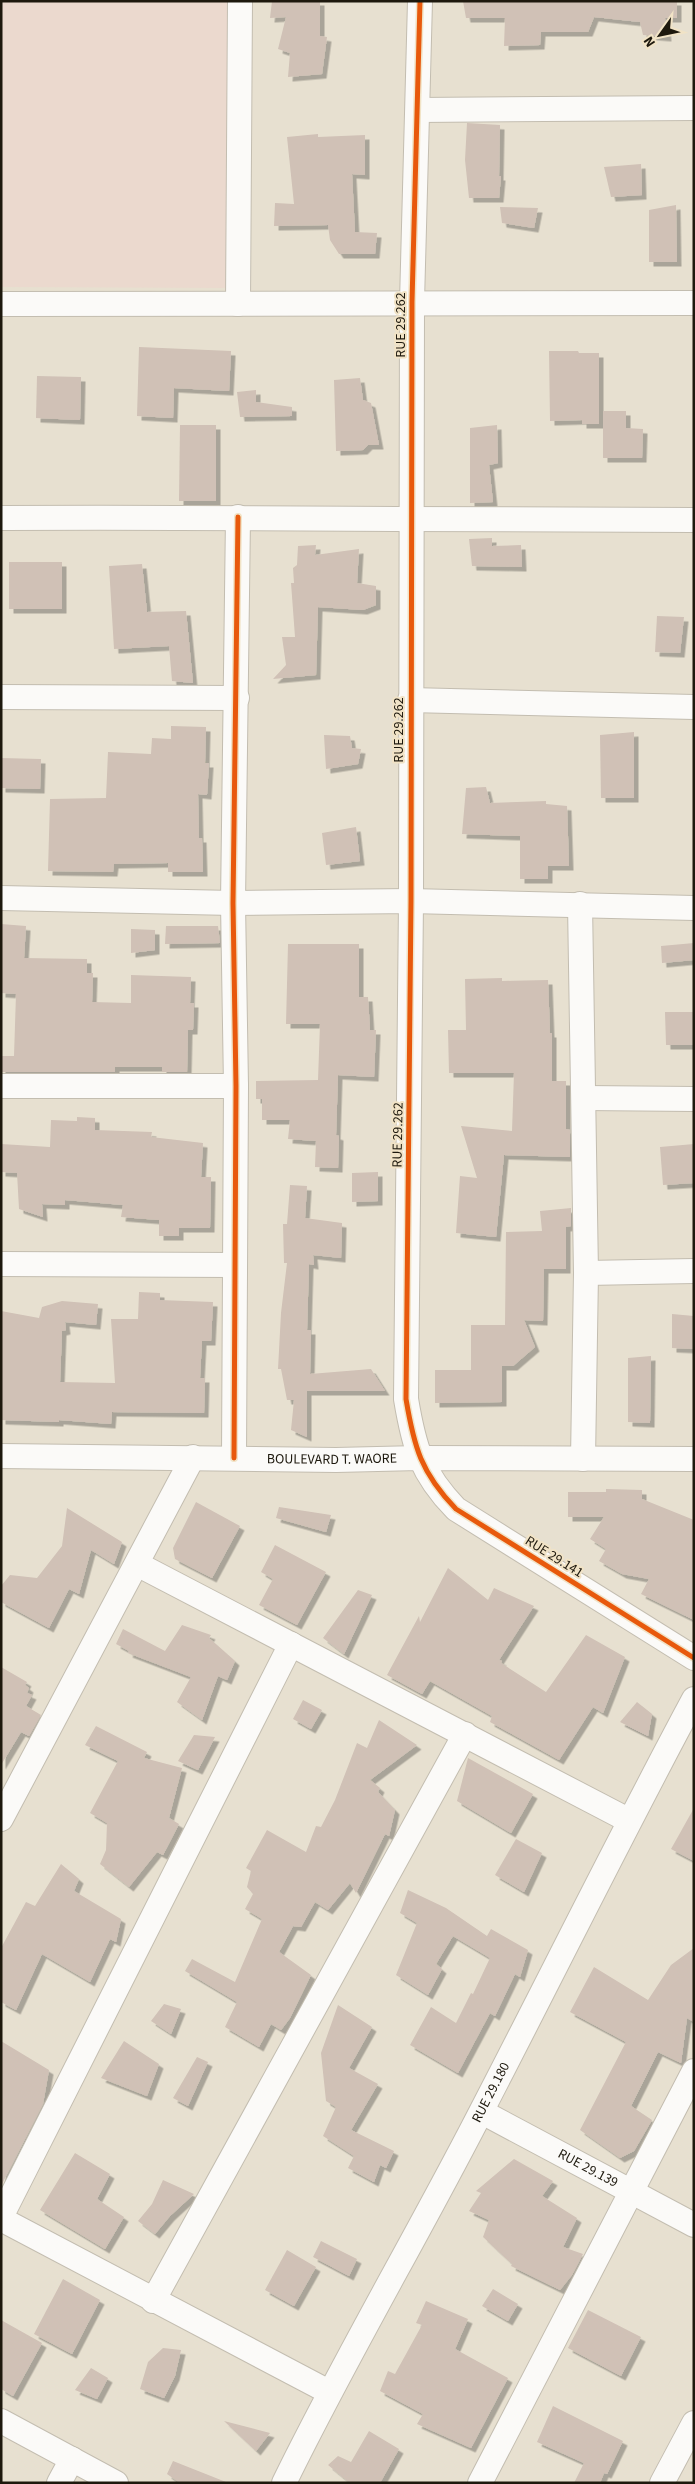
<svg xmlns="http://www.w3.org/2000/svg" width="695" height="2484" viewBox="0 0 695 2484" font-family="'Source Sans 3',sans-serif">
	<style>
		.commercial { fill: #ebd9ce }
		.building { fill: #d0c1b6; filter: url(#shadow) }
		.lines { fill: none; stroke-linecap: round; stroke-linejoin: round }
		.minor-casing { stroke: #c3bdb0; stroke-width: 26 }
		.minor { stroke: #fbfaf8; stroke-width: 24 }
		.cycleway-casing { stroke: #f1e3c6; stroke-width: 8 }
		.cycleway { stroke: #e8590c; stroke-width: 5 }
		.labels { text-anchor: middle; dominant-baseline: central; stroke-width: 4; stroke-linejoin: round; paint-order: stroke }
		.street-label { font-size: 14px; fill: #1d180d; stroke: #f1e3c6 }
	</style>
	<defs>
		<filter id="shadow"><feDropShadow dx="4.5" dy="4.5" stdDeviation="0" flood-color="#0004"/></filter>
	</defs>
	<rect width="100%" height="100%" fill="#e7e0d0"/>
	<path class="commercial" d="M1,1H231L230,288L1,287Z"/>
	<g class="building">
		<path d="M272,1H320V36L327,37L322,74L288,77L290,53L278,49L286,17L270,18Z"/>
		<path d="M463,1H677V18H665L667,37L643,35L640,22L594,17L588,32H541L540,45L504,46L505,18H466Z"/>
		<path d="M467,123L500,125L499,176H501L499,198H469L465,160Z"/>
		<path d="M318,134V137L365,135V175L352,174L355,232L377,233L375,254H339L330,240L328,225L274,226L275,203L294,204L287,137Z"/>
		<path d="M641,164L642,195L611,197L604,167Z"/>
		<path d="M676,205L677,262H649V210Z"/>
		<path d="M500,207L538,208L534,228L502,223Z"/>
		<path d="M139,347L231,351L229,391L174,388L173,418L137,416Z"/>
		<path d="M549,351H578L579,353H599V424H582V420L550,421Z"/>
		<path d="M37,376L81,377L80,420L36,418Z"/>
		<path d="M360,378L363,400L371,403L379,445H368L363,450L336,451L334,380Z"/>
		<path d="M256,390V402L292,407V416L240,417L237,392Z"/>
		<path d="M603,411H626V428L643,429L642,458H603Z"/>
		<path d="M180,425H216V501H179Z"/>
		<path d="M497,425L498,463L489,465L493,502L470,503V428Z"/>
		<path d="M492,538V546L521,545L522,567L472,566L469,539Z"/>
		<path d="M316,545L315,555L359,549L357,583L376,586V605L363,610L318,607L316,675L273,679L286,665L282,637H295L291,583H294L293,568L297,565L298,546Z"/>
		<rect x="9" y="562" width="53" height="47"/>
		<path d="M142,564L147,612L186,611L193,683L172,681L169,646L114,649L109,566Z"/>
		<path d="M657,616L684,617L680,653L655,652Z"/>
		<path d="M171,726L206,727L205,763H209L207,795L198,794L199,838H202L203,872H168V863L114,864L113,872L48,871L50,799L106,798L108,752L151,754L152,738L171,739Z"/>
		<path d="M634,732V798H601L600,735Z"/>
		<path d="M324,735L350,736L352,748L361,749L358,764L326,769Z"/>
		<path d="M1,758L41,759L40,789L1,788Z"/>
		<path d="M486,787L490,803L546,801V804L567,806L569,866H548V879H520V836L462,834L466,788Z"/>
		<path d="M356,827L360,861L326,865L322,833Z"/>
		<path d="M1,924L26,926L24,958L87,959V973H93L92,1002L131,1003V975L191,977L190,1003H194L193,1030H188L187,1072H162V1067H115V1072H1V1056H14L16,994L1,993Z"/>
		<path d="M166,926H218L220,943L165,944Z"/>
		<path d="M131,929L155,930V950L131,953Z"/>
		<path d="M694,943V960L662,963L661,946Z"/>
		<path d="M288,944H359V997H368L370,1030H376L374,1077L338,1075L336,1135L339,1136L338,1168L315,1167L316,1141L288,1139L290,1120H262V1099H256V1081L318,1080L320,1024H286Z"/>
		<path d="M502,978V981L548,980L550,1033H552V1081H566V1129L570,1130V1157L504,1155L496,1237L456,1233L460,1176L477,1178L461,1126L512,1131L514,1073H449L448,1030H466L465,979Z"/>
		<path d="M665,1012H694V1045H666Z"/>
		<path d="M77,1117L95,1118V1130L152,1132L151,1137L203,1143L201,1177H211L210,1228H179V1236H159V1220L121,1217L123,1205L65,1200V1205L42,1204L43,1217L19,1209L17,1173L1,1172V1144L50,1147L51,1120L77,1121Z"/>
		<path d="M694,1144V1183L663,1185L660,1147Z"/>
		<path d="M378,1172V1201L352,1202V1173Z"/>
		<path d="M290,1185L307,1186L305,1218L342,1223L341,1258L313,1255L314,1265L309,1264L307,1330H311L310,1374L371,1369L385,1391H307V1437L291,1430L294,1400H287L281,1369H278L281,1313L287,1263H284L283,1224H287Z"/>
		<path d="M571,1208V1226L566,1227V1269H544L543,1321L524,1320L535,1347L513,1366H502V1402L435,1403V1370H471V1325H505L506,1232L542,1231L540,1211Z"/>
		<path d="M139,1292L160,1293V1300L213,1302L211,1341H202L200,1378H205L204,1413L112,1412L111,1424L59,1420V1422L1,1420V1311L39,1318L42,1307L62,1301L98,1304L96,1325L65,1322L66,1330L62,1331L60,1382L115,1383L111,1319H138Z"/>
		<path d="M672,1314L694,1316V1349L672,1348Z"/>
		<path d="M651,1356L650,1423L628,1422V1358Z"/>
		<path d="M606,1489L642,1490V1499L694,1520V1620L641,1594L649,1579L622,1574L599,1561L606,1549L590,1539L604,1517H568V1492H606Z"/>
		<path d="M196,1502L240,1526L212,1578L175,1559L173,1548Z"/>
		<path d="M279,1507L331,1515L326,1532L276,1518Z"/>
		<path d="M67,1508L122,1542L114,1564L91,1550L79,1594L69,1589L49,1628L1,1602V1586L10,1575L37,1578L62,1546Z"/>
		<path d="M275,1545L326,1572L297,1625L259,1605L273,1579L261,1572Z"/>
		<path d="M448,1568L488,1600L494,1588L534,1606L499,1660L502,1661L501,1663L546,1692L586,1635L625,1657L603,1713L593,1707L559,1760L490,1722L492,1716L430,1681L422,1694L387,1675L419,1616L420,1622Z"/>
		<path d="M358,1590L372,1595L344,1654L323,1638Z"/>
		<path d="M182,1625L211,1635L209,1638L235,1661L227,1680L218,1676L202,1720L177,1702L191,1677L128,1653L129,1651L116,1644L123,1629L165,1651Z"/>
		<path d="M1,1667L27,1682L25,1685L29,1688L27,1693L32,1695L26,1706L41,1715L29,1736L21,1732L1,1765Z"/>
		<path d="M303,1700L322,1710L311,1729L293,1719Z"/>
		<path d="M637,1702L652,1714L648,1736L620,1722Z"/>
		<path d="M379,1720L417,1745L370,1780L380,1788L378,1792L395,1810L389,1836L385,1834L356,1893L350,1883L328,1910L315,1902L301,1927L293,1926L279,1952L311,1975L290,2018L281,2030L271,2024L259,2047L225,2027L237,2002L185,1971L192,1959L235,1982L262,1919L245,1909L253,1894L247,1887L251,1871L246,1868L267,1830L306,1852L316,1826L321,1827L335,1800L357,1743L367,1748Z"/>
		<path d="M96,1726L147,1752L144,1758L182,1768L169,1818L179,1824L163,1855L157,1852L129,1887L100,1864L106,1850L107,1823L90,1813L118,1761L85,1745Z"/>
		<path d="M194,1735L215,1737L198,1770L178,1761Z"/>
		<path d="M468,1758L533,1794L511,1833L457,1801Z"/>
		<path d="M694,1808V1861L671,1849Z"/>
		<path d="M516,1839L542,1853L524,1892L495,1875Z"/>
		<path d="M61,1864L79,1879L74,1891L121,1919L116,1942L110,1939L90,1982L42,1954L16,2010L1,2002V1948L26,1902L35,1906Z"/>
		<path d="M408,1890L446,1908L487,1936L491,1929L528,1950L520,1977L515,1974L495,2016L490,2013L458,2073L410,2045L431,2007L456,2023L471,1993L473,1994L490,1958L453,1936L436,1964L442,1969L428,1995L396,1975L417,1923L400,1913Z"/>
		<path d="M694,1948V2022L687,2018L681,2063L658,2052L631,2106L652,2120L634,2151L620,2158L580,2130L626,2042L570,2012L594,1967L648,2000L671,1965Z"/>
		<path d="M164,2004L181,2009L171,2034L151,2021Z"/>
		<path d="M338,2005L372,2027L349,2068L378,2084L351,2130L394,2151L386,2168L380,2165L374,2182L348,2168L354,2156L323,2136L336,2107L326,2101L321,2053Z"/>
		<path d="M1,2041L49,2070L43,2104L1,2186Z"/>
		<path d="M124,2041L159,2064L147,2096L101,2078Z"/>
		<path d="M197,2057L208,2062L188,2106L173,2098Z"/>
		<path d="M75,2153L110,2174L97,2199L124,2217L105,2249L40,2210Z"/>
		<path d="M514,2159L553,2181L542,2196L577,2218L563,2247L583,2254L572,2275L560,2290L511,2266L512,2264L483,2237L489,2220L469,2211L481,2193L476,2191Z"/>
		<path d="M163,2180L194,2194L170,2216L155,2234L138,2221L152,2204Z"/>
		<path d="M321,2241L357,2259L349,2276L313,2257Z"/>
		<path d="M287,2250L316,2267L294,2306L265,2290Z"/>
		<path d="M63,2279L100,2300L72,2354L34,2334Z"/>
		<path d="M493,2289L518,2304L508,2321L482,2306Z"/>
		<path d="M426,2301L468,2319L455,2349L508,2378L471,2448L417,2424L423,2414L380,2391L388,2371L395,2374L422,2325L416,2323Z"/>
		<path d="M588,2310L641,2337L621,2376L568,2348Z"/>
		<path d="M1,2320L42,2343L13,2396L1,2389Z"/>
		<path d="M163,2348L181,2350L175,2376L164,2398L140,2389L148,2362Z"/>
		<path d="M91,2368L108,2378L97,2399L75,2390Z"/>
		<path d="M553,2406L623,2441L607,2474L604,2473L600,2483H574L584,2463L537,2442Z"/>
		<path d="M224,2421L270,2433L256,2451Z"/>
		<path d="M369,2431L399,2449L380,2483H350L328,2465L338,2456L351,2462Z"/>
		<path d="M173,2461L226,2482V2483H180L167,2474Z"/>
	</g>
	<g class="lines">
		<g class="minor-casing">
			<g id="minor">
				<path d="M420,1L412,302L411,901L406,1399C414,1447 421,1473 456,1509L694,1658"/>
				<path d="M418,110L694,108"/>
				<path d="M1,304L694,303"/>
				<path d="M238,304L240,1"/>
				<path d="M1,518C232,517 463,520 694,520"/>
				<path d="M1,697L237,698"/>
				<path d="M410,700L694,707"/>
				<path d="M1,898L233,903L411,901L694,908"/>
				<path d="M580,904L586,1273L583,1459"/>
				<path d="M1,1086H236"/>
				<path d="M584,1098L694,1099"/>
				<path d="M1,1264L235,1265"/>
				<path d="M586,1273L694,1271"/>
				<path id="s1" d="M1,1456L336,1460L419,1458L694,1459"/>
				<path d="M234,1458L236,1086L233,903L238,517"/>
				<path d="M137,1564L628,1820"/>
				<path d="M1,1819L193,1457"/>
				<path id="s2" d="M482,2112L694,2225"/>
				<path d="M1,2217L291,1644"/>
				<path d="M1,2219L329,2392"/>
				<path d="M153,2301L465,1734"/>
				<path d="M1,2421L116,2483"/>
				<path d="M59,2483L72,2459"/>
				<path id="s3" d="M284,2483C346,2356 418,2235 482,2110C553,1973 621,1835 694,1699"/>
				<path d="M480,2483L694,2071"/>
				<path d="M662,2483L694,2423"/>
			</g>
		</g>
		<use href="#minor" class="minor"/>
		<g class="cycleway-casing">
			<g id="cycleway">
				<path d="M420,1L412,302L411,901L406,1399C414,1447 421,1473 456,1509L694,1658"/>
				<path d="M234,1458L236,1086L233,903L238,517"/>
			</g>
		</g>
		<use href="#cycleway" class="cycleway"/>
	</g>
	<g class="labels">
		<g class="street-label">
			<text transform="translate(401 325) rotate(-90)">RUE 29.262</text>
			<text transform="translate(399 730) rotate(-90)">RUE 29.262</text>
			<text transform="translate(398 1135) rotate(-89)">RUE 29.262</text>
			<text stroke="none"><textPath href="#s1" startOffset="331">BOULEVARD T. WAORE</textPath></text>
			<text transform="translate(554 1557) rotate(32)">RUE 29.141</text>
			<text stroke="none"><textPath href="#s3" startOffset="442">RUE 29.180</textPath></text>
			<text stroke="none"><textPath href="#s2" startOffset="120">RUE 29.139</textPath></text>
		</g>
	</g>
	<rect width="695" height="2484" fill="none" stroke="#1d180d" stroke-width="5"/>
	<g transform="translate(660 35) rotate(237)" stroke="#f1e3c6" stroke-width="4" paint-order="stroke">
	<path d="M0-4L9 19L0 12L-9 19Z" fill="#1d180d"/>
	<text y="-8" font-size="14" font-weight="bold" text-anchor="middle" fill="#1d180d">N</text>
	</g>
</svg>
